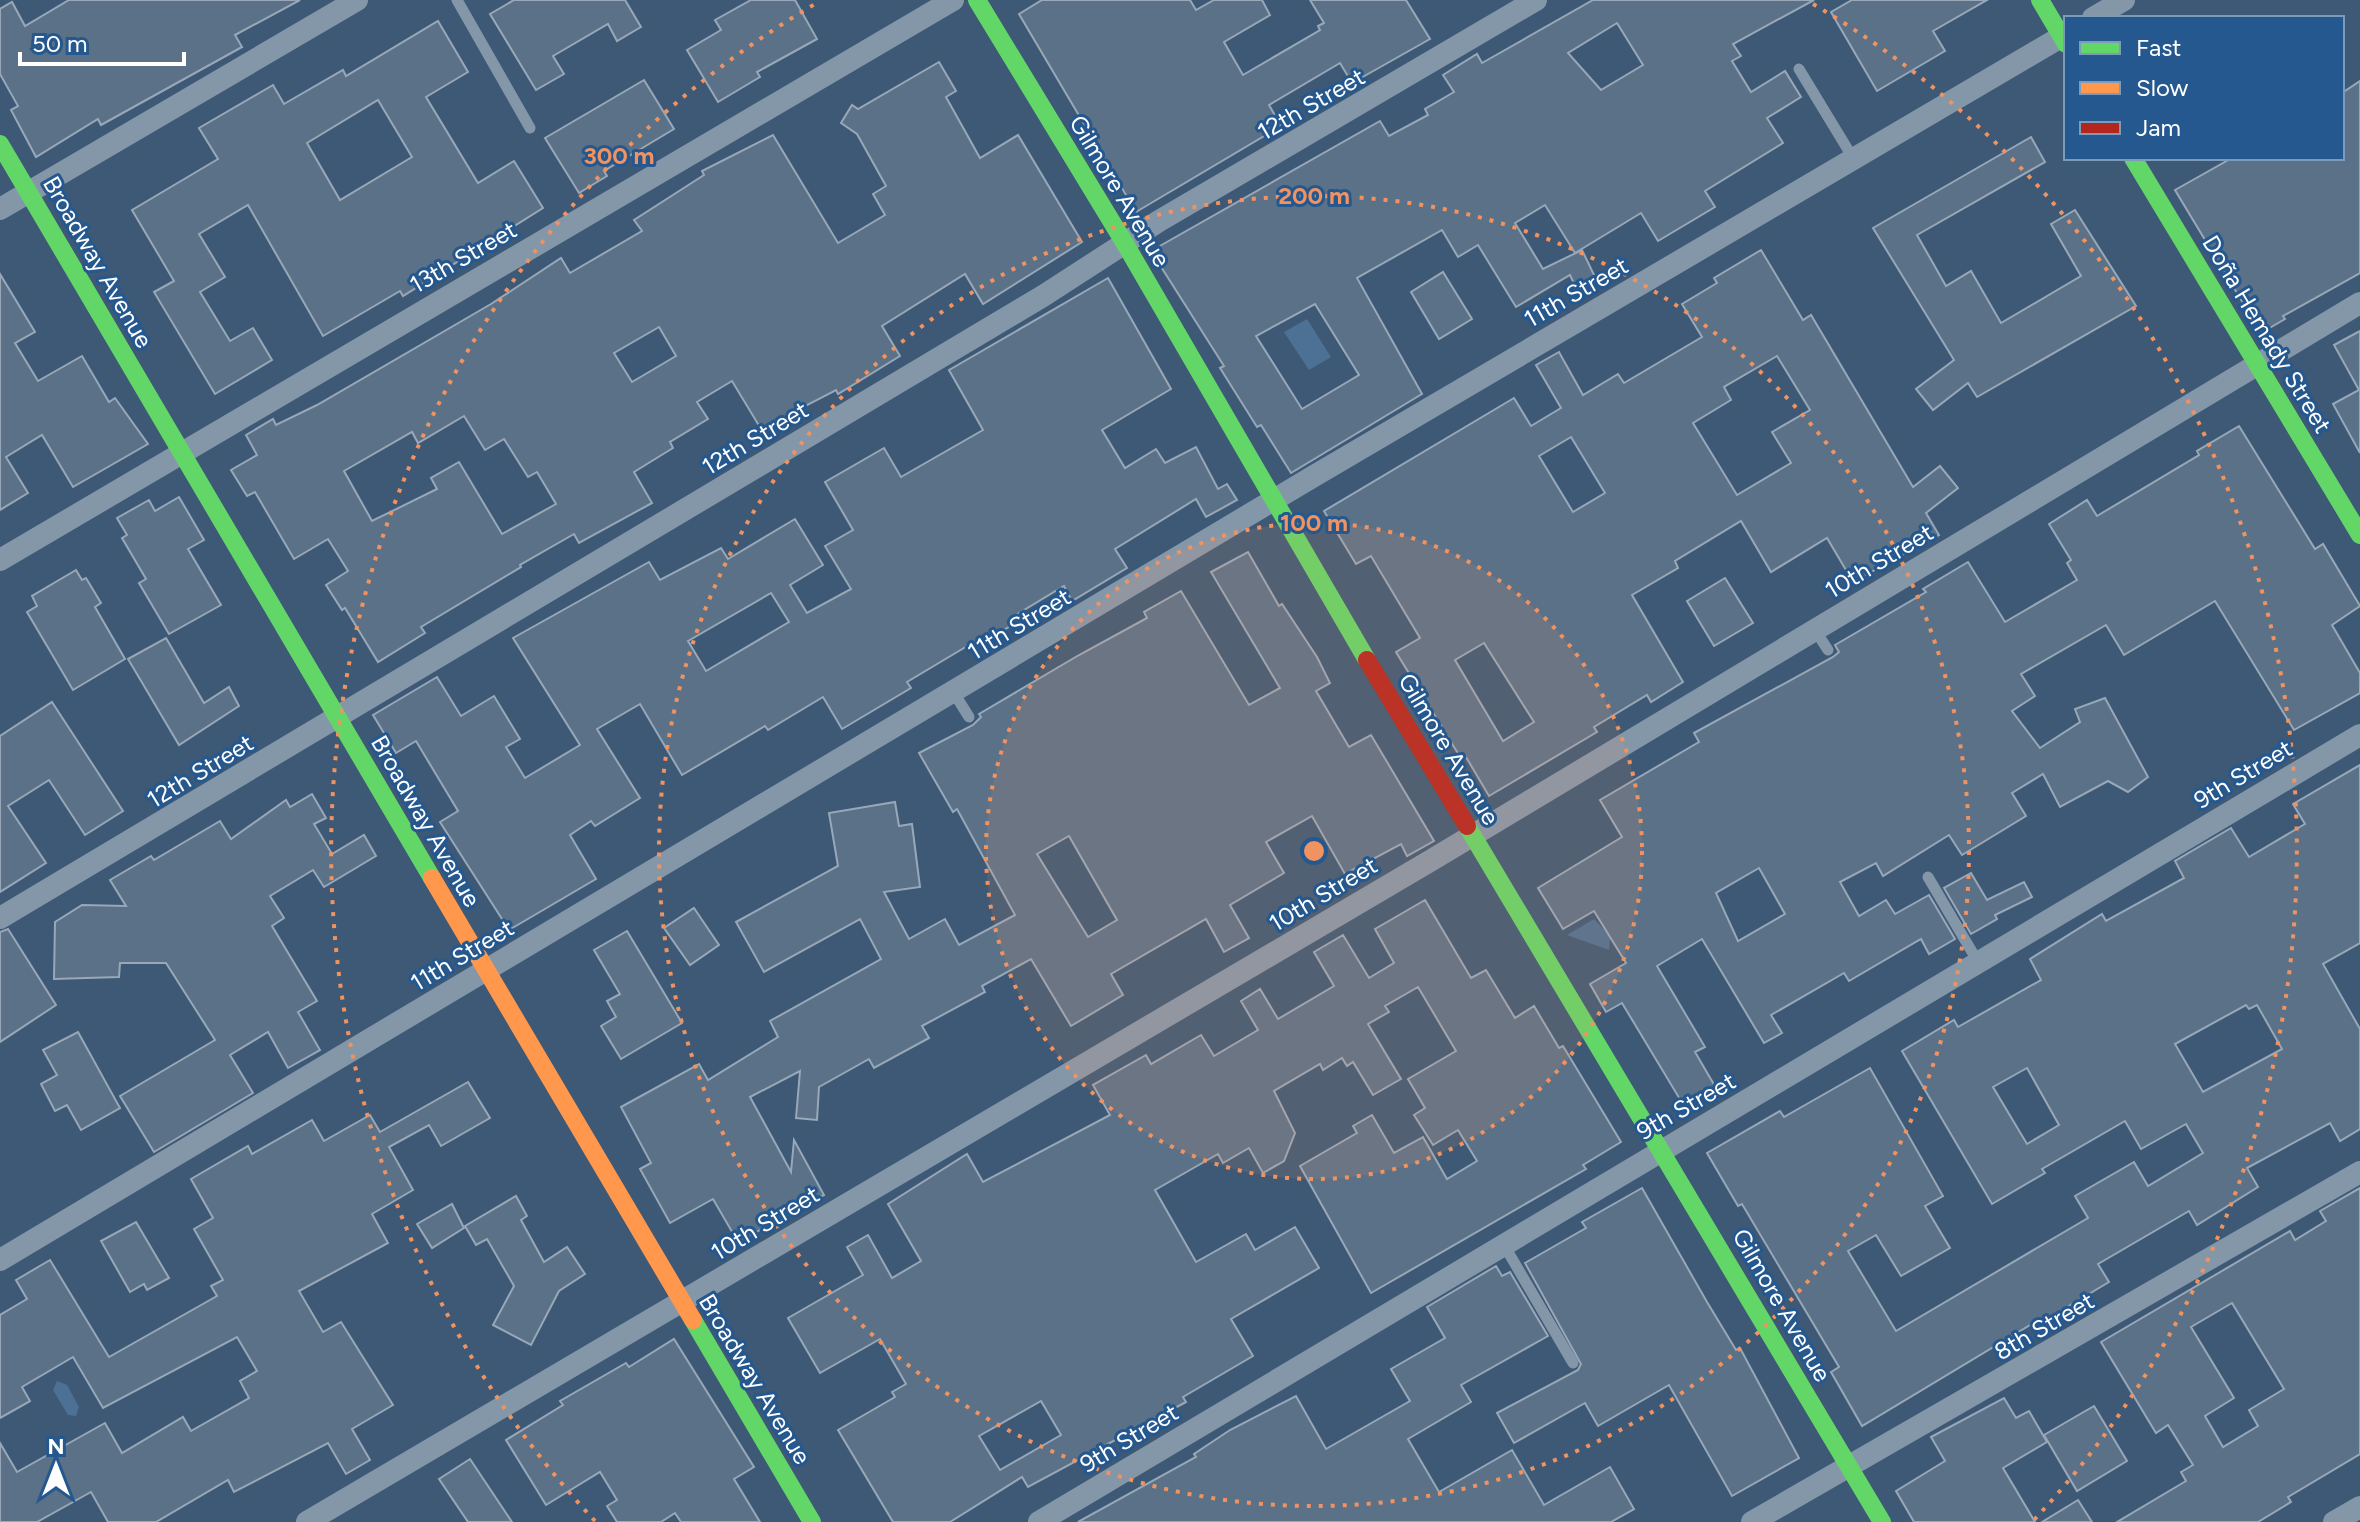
<svg xmlns="http://www.w3.org/2000/svg" width="2360" height="1522" viewBox="0 0 2360 1522" font-family="Figtree,sans-serif">
	<style>
		.water { fill: #4d7095 }
		.building { fill: #5a7188; stroke: #98a8b8; stroke-width: 2; fill-rule: evenodd }
		.lines { fill: none; stroke-linecap: round; stroke-linejoin: round }
		.lane { stroke: #8497a9; stroke-width: 11 }
		.street { stroke: #8497a9; stroke-width: 22 }
		.fast { stroke: #63d668; stroke-width: 18 }
		.slow { stroke: #ff974d; stroke-width: 18 }
		.jam { stroke: #b3261e; stroke-width: 18 }
		.ring { fill: none; stroke: #f09361; stroke-width: 4; stroke-dasharray: 4 8 }
		.labels { text-anchor: middle; dominant-baseline: central; stroke-width: 6; stroke-linejoin: round; paint-order: stroke }
		.street-label { font-size: 24px; fill: #fff; stroke: #25588e }
		.centre { fill: #f09361; stroke: #25588e; stroke-width: 4 }
		.ring-label { font-size: 24px; text-anchor: middle; font-weight: bold; fill: #f09361; stroke: #25588e; stroke-width: 6; stroke-linejoin: round; paint-order: stroke }
	</style>
	<rect width="100%" height="100%" fill="#3d5976"/>
	<g class="water">
		<path d="M1307,319L1331,357L1309,370L1284,332Z"/>
		<path d="M1594,919L1610,936L1609,950L1567,935Z"/>
		<path d="M57,1381L67,1385L79,1407L76,1416L68,1415L53,1390Z"/>
	</g>
	<g class="building">
		<path d="M69,0H300L235,35L242,47L101,125L98,119L36,157L11,110L18,106L0,74V9L12,2L25,26Z"/>
		<path d="M514,0H625L641,27L617,41L608,24L553,56L564,74L536,90L490,14Z"/>
		<path d="M751,0H795L817,39L757,72L760,77L718,102L687,50L721,30L715,20Z"/>
		<path d="M1042,0H1190L1196,10L1214,0H1262L1270,15L1224,42L1243,75L1320,30L1318,26L1324,23L1310,0H1406L1430,39L1352,83L1340,63L1269,105L1281,126L1136,212L1019,14Z"/>
		<path d="M1593,0H1814L1733,44L1741,56L1732,61L1751,92L1785,71L1801,97L1767,118L1783,143L1705,191L1715,207L1658,241L1641,213L1575,253L1545,205L1515,223L1543,269L1582,250L1595,277L1575,286L1570,275L1516,307L1478,245L1458,257L1442,230L1357,278L1422,394L1291,473L1261,425L1257,427L1220,368L1224,366L1151,251L1380,121L1389,136L1428,115L1425,109L1454,92L1443,75L1477,54L1482,63ZM1617,23L1643,65L1601,90L1568,53ZM1315,304L1359,375L1302,409L1256,336Z"/>
		<path d="M1852,0H1987L1933,31L1945,51L1877,91L1831,12Z"/>
		<path d="M438,21L468,72L426,97L478,183L514,161L543,208L403,296L400,291L323,336L248,205L199,234L225,277L200,292L230,341L253,328L272,360L215,394L154,292L174,281L132,210L218,159L199,128L273,85L284,104L343,70L346,76ZM378,100L412,157L340,200L307,143Z"/>
		<path d="M939,62L956,91L946,97L980,158L1018,135L1082,242L983,304L965,274L882,326L900,356L838,394L836,390L761,429L732,381L697,402L708,419L670,442L673,448L634,472L652,503L579,543L574,534L520,565L521,567L421,627L425,633L378,662L345,608L342,610L326,585L348,571L328,539L294,559L255,492L247,496L231,470L257,455L246,435L273,419L276,425L317,405L491,304L561,258L570,273L642,231L634,220L704,175L702,171L773,135L838,243L885,215L873,194L886,186L857,134L841,123L852,105L858,109ZM659,327L676,356L632,382L614,353ZM464,416L485,450L504,439L528,477L537,472L556,504L502,534L459,462L431,478L437,489L372,521L344,471L412,432L418,443Z"/>
		<path d="M644,80L674,129L604,171L607,176L579,193L545,138Z"/>
		<path d="M2360,81V273L2283,316L2285,319L2261,333L2175,190L2232,158H2342V93Z"/>
		<path d="M2031,137L2045,162L1917,235L1946,286L1971,271L2001,323L2081,276L2051,224L2075,210L2136,306L1977,397L1968,383L1933,410L1916,389L1954,360L1873,228Z"/>
		<path d="M1761,250L1803,320L1811,315L1913,487L1940,466L1958,488L1926,513L1939,535L1853,582L1827,538L1771,572L1741,521L1675,561L1678,568L1632,595L1683,682L1651,702L1647,695L1594,727L1597,732L1489,796L1466,757L1462,760L1396,652L1420,638L1371,556L1356,564L1324,511L1514,398L1531,426L1561,408L1536,365L1559,352L1583,395L1618,374L1624,383L1702,337L1682,304L1717,283L1714,278ZM1777,356L1810,410L1772,432L1791,463L1737,495L1693,423L1731,400L1724,387ZM1571,437L1605,493L1573,512L1539,456ZM1484,643L1534,722L1503,741L1455,660Z"/>
		<path d="M1443,272L1472,319L1439,339L1411,292Z"/>
		<path d="M0,274L35,332L15,343L38,381L82,356L109,402L115,398L148,444L73,487L42,435L6,457L28,493L0,510Z"/>
		<path d="M1108,278L1171,389L1102,430L1125,468L1156,449L1165,463L1196,447L1218,489L1227,484L1237,500L1206,517L1196,499L1115,549L1127,568L1072,601L1064,586L1009,619L1012,625L982,643L979,639L907,682L911,688L842,729L823,697L768,730L765,726L682,775L640,704L597,729L640,798L595,826L591,821L570,835L596,879L509,930L440,822L458,811L416,741L396,753L373,715L437,677L461,716L494,696L520,739L506,747L525,778L580,745L513,638L649,562L660,580L721,548L728,559L795,519L823,565L790,585L807,613L851,589L825,546L853,530L825,482L884,448L901,477L983,430L949,370ZM771,593L789,622L706,671L688,641Z"/>
		<path d="M2360,331V453L2333,404L2359,390L2334,345Z"/>
		<path d="M2239,426L2315,549L2323,544L2360,606L2332,625L2360,673V693L2294,730L2215,601L2124,655L2106,625L2021,674L2035,696L2012,711L2040,748L2080,722L2075,709L2105,698L2148,777L2128,792L2108,781L2060,807L2043,774L2012,793L2026,816L1962,855L1949,835L1883,876L1876,863L1840,882L1859,916L1886,900L1895,914L1929,895L1955,939L1929,954L1921,939L1849,981L1844,973L1771,1015L1782,1033L1764,1043L1702,939L1657,966L1705,1047L1695,1052L1716,1088L1684,1106L1622,1003L1606,1012L1590,984L1626,963L1594,911L1563,929L1538,888L1622,837L1600,800L1699,742L1694,733L1833,657L1839,652L1835,645L1926,592L1923,589L1968,562L2005,622L2077,580L2067,563L2071,560L2049,524L2087,500L2097,516L2199,455L2197,451ZM1759,868L1785,914L1738,941L1716,893Z"/>
		<path d="M179,497L204,540L188,549L221,605L169,634L139,583L146,579L122,538L127,535L117,518L149,500L155,511Z"/>
		<path d="M1248,552L1279,606L1282,604L1317,657L1330,683L1316,691L1349,747L1371,735L1434,841L1407,856L1401,844L1345,874L1312,816L1266,842L1284,873L1230,905L1249,938L1224,952L1206,919L1111,974L1123,995L1071,1026L1031,959L982,986L985,992L922,1026L929,1038L874,1068L869,1059L819,1087L817,1120L796,1118L800,1071L750,1097L791,1172L794,1140L824,1195L738,1242L713,1199L670,1223L640,1169L651,1163L621,1107L699,1064L708,1080L778,1037L770,1021L881,959L860,919L764,972L736,922L838,866L829,813L895,802L899,826L912,824L920,887L884,892L909,939L945,919L959,945L1015,915L957,809L953,812L919,753L973,725L981,717L979,714L1079,655L1147,618L1144,612L1181,591L1249,705L1280,688L1211,572ZM1069,836L1117,920L1088,937L1037,854Z"/>
		<path d="M76,570L82,580L86,578L101,603L95,607L125,659L73,690L27,612L37,606L32,596Z"/>
		<path d="M1725,578L1753,623L1714,646L1687,601Z"/>
		<path d="M166,638L204,703L229,687L239,706L179,745L128,659Z"/>
		<path d="M52,702L123,811L85,835L49,780L8,806L46,863L0,892V736Z"/>
		<path d="M2360,765V943L2323,964L2360,1029V1129L2340,1141L2330,1123L2247,1168L2258,1187L2197,1225L2189,1211L2098,1264L2109,1282L2047,1319L2045,1316L1862,1426L1831,1372L1839,1367L1742,1204L1738,1206L1707,1153L1780,1111L1784,1117L1870,1068L1943,1196L1925,1206L1950,1248L1901,1276L1876,1235L1848,1251L1896,1331L2088,1218L2075,1196L2134,1162L2148,1186L2203,1153L2186,1124L2141,1149L2125,1121L2042,1169L2045,1173L1992,1204L1902,1051L1954,1020L1958,1027L2041,980L2030,959L2102,914L2106,921L2184,878L2175,861L2231,828L2249,857L2305,824L2293,804ZM2246,1005L2249,1009L2257,1005L2282,1049L2203,1092L2175,1044ZM2027,1068L2059,1125L2027,1144L1993,1087Z"/>
		<path d="M312,794L326,818L314,824L332,854L364,835L376,856L324,887L313,870L270,896L284,918L272,926L317,1001L298,1012L320,1050L288,1068L268,1032L230,1055L253,1093L154,1152L120,1096L215,1040L166,963H120L119,977L54,979L55,922L82,905L126,906L110,880L151,856L154,860L220,821L231,839L286,800L290,807Z"/>
		<path d="M1971,873L1987,900L2024,882L2032,897L1995,915L1997,919L1971,934L1944,888Z"/>
		<path d="M1425,900L1471,978L1486,970L1515,1018L1534,1006L1559,1048L1563,1046L1621,1142L1583,1165L1586,1169L1371,1293L1300,1166L1357,1133L1353,1126L1372,1115L1394,1153L1423,1137L1447,1179L1477,1161L1458,1130L1433,1145L1414,1115L1425,1108L1408,1079L1456,1051L1418,987L1385,1006L1389,1012L1368,1024L1401,1079L1373,1095L1353,1062L1347,1066L1342,1058L1323,1070L1320,1064L1274,1091L1295,1133L1284,1161L1263,1173L1249,1148L1223,1163L1218,1154L1155,1190L1196,1262L1246,1234L1255,1250L1295,1227L1319,1268L1231,1319L1253,1356L1183,1397L1186,1402L1028,1487L1022,1477L950,1522H893L838,1430L895,1397L892,1392L906,1384L880,1339L820,1373L788,1318L863,1275L847,1247L868,1235L892,1278L921,1261L888,1204L967,1154L983,1182L1110,1115L1093,1085L1146,1055L1151,1064L1201,1035L1214,1056L1258,1030L1241,1001L1260,989L1278,1019L1334,986L1314,952L1343,935L1369,978L1394,963L1375,929ZM1041,1401L1061,1435L1000,1470L979,1436Z"/>
		<path d="M694,908L719,945L690,965L664,928Z"/>
		<path d="M8,929L56,1005L0,1042V932Z"/>
		<path d="M627,931L682,1023L621,1059L601,1026L616,1017L607,1001L620,994L594,950Z"/>
		<path d="M78,1032L120,1108L81,1130L67,1105L55,1111L41,1084L57,1075L43,1050Z"/>
		<path d="M468,1082L490,1118L441,1146L429,1125L389,1147L413,1190L372,1214L388,1243L299,1291L323,1332L341,1322L393,1405L352,1429L370,1460L346,1474L328,1443L234,1492L228,1480L156,1522H108L91,1492L37,1522H0V1443L17,1472L105,1423L122,1453L183,1417L191,1431L249,1398L240,1381L257,1371L237,1337L103,1408L73,1357L22,1387L30,1401L0,1418V1315L27,1299L16,1280L50,1260L109,1357L217,1296L211,1286L223,1280L194,1229L213,1218L191,1179L248,1146L252,1154L312,1120L324,1141L370,1115L380,1132Z"/>
		<path d="M1642,1188L1707,1302L1736,1350L1740,1348L1799,1458L1732,1496L1669,1385L1598,1426L1585,1403L1514,1443L1497,1413L1578,1370L1581,1364L1525,1263L1586,1228L1582,1222Z"/>
		<path d="M2360,1188V1454L2288,1497L2291,1502L2258,1522H2117L2186,1481L2181,1472L2193,1465L2168,1425L2156,1433L2101,1342L2290,1231L2295,1240L2326,1221L2320,1211ZM2232,1303L2284,1389L2249,1410L2258,1426L2223,1447L2205,1416L2234,1398L2191,1327Z"/>
		<path d="M516,1196L527,1216L521,1220L544,1262L567,1247L585,1274L559,1291L531,1345L493,1325L514,1286L487,1239L476,1245L465,1226Z"/>
		<path d="M452,1204L464,1228L432,1248L417,1224Z"/>
		<path d="M136,1222L169,1278L147,1290L144,1284L130,1292L101,1241Z"/>
		<path d="M1496,1266L1502,1276L1510,1272L1548,1336L1461,1385L1471,1402L1408,1439L1439,1492L1512,1450L1544,1505L1610,1467L1634,1509L1611,1522H1078L1196,1457L1194,1454L1230,1430L1296,1396L1326,1449L1410,1401L1391,1369L1445,1338L1427,1307Z"/>
		<path d="M674,1339L754,1467L734,1479L760,1522H681L675,1513L661,1522H617L607,1506L617,1500L600,1472L546,1505L506,1440L563,1405L560,1401L626,1363L629,1367Z"/>
		<path d="M2004,1398L2016,1418L2029,1411L2047,1442L2003,1468L2035,1522H1914L1896,1491L1945,1461L1931,1437Z"/>
		<path d="M2094,1406L2127,1461L2077,1491L2044,1435Z"/>
		<path d="M470,1459L512,1522H468L439,1479Z"/>
		<path d="M2078,1500L2092,1522H2042Z"/>
	</g>
	<g class="lines">
		<g class="lane">
			<path d="M457,0L530,128"/>
			<path d="M1799,69L1853,158"/>
			<path d="M1815,630L1828,650"/>
			<path d="M954,693L969,717"/>
			<path d="M1928,877L1978,962"/>
			<path d="M1504,1245L1573,1363"/>
		</g>
		<g class="street">
			<path d="M2093,18L2124,0"/>
			<path d="M0,209L357,0"/>
			<path d="M0,560L953,0"/>
			<path d="M0,918L1043,296L1159,221L1536,0"/>
			<path d="M0,1260L1314,476L2066,34"/>
			<path d="M307,1522L1430,861L2360,303"/>
			<path d="M1039,1522L2360,735"/>
			<path d="M1752,1522L2360,1172"/>
			<path d="M2334,1522L2360,1507"/>
		</g>
		<g class="fast">
			<path d="M977,0L1124,242L1367,660"/>
			<path d="M2040,0L2066,44"/>
			<path d="M0,144L432,878"/>
			<path d="M2133,158L2360,535"/>
			<path d="M1467,826L1882,1522"/>
			<path d="M693,1320L812,1522"/>
		</g>
		<path class="slow" d="M432,878L693,1320"/>
		<path class="jam" d="M1367,660L1467,826"/>
	</g>
	<circle cx="1314" cy="851" r="328" fill="#f09361" fill-opacity=".12"/>
	<g class="ring">
		<circle cx="1314" cy="851" r="328"/>
		<circle cx="1314" cy="851" r="655"/>
		<path d="M595 1521A983 983 0 0 1 815 4M1813 4A983 983 0 0 1 2033 1521"/>
	</g>
	<g class="labels">
		<g class="street-label">
			<text transform="translate(1311 104) rotate(-30)">12th Street</text>
			<text transform="translate(1120 191) rotate(59)">Gilmore Avenue</text>
			<text transform="translate(463 257) rotate(-30)">13th Street</text>
			<text transform="translate(98 262) rotate(60)">Broadway Avenue</text>
			<text transform="translate(1576 292) rotate(-30)">11th Street</text>
			<text transform="translate(2267 334) rotate(59)">Doña Hemady Street</text>
			<text transform="translate(755 438) rotate(-31)">12th Street</text>
			<text transform="translate(1879 561) rotate(-31)">10th Street</text>
			<text transform="translate(1019 624) rotate(-31)">11th Street</text>
			<text transform="translate(1449 749) rotate(59)">Gilmore Avenue</text>
			<text transform="translate(200 771) rotate(-31)">12th Street</text>
			<text transform="translate(2243 774) rotate(-31)">9th Street</text>
			<text transform="translate(426 821) rotate(60)">Broadway Avenue</text>
			<text transform="translate(1323 894) rotate(-31)">10th Street</text>
			<text transform="translate(462 955) rotate(-31)">11th Street</text>
			<text transform="translate(1686 1106) rotate(-30)">9th Street</text>
			<text transform="translate(765 1223) rotate(-31)">10th Street</text>
			<text transform="translate(1782 1305) rotate(60)">Gilmore Avenue</text>
			<text transform="translate(2044 1326) rotate(-30)">8th Street</text>
			<text transform="translate(755 1379) rotate(59)">Broadway Avenue</text>
			<text transform="translate(1129 1438) rotate(-31)">9th Street</text>
		</g>
	</g>
	<circle cx="1314" cy="851" r="12" class="centre"/>
	<g class="ring-label">
		<text x="619" y="164">300 m</text>
		<text x="1314" y="204">200 m</text>
		<text x="1314" y="531">100 m</text>
	</g>
	<rect x="2064" y="16" width="280" height="144" fill="#25588e" stroke="#7c9bbb" stroke-width="2"/>
	<rect x="2080" y="42" width="40" height="12" fill="#63d668" stroke="#7c9bbb" stroke-width="2"/>
	<text x="2136" y="56" font-size="24" fill="#ffffff">Fast</text>
	<rect x="2080" y="82" width="40" height="12" fill="#ff974d" stroke="#7c9bbb" stroke-width="2"/>
	<text x="2136" y="96" font-size="24" fill="#ffffff">Slow</text>
	<rect x="2080" y="122" width="40" height="12" fill="#b3261e" stroke="#7c9bbb" stroke-width="2"/>
	<text x="2136" y="136" font-size="24" fill="#ffffff">Jam</text>
	<g transform="translate(56 1466)" stroke="#25588e" stroke-width="6" paint-order="stroke">
	<path d="M0-6L14 30L0 20L-14 30Z" fill="#ffffff"/>
	<text y="-12" font-size="22" font-weight="bold" text-anchor="middle" fill="#ffffff">N</text>
	</g>
	<path d="M20 52v12h164v-12" fill="none" stroke="#ffffff" stroke-width="4"/>
	<text x="32" y="52" font-size="24" fill="#ffffff" stroke="#25588e" stroke-width="6" paint-order="stroke">50 m</text>
</svg>
